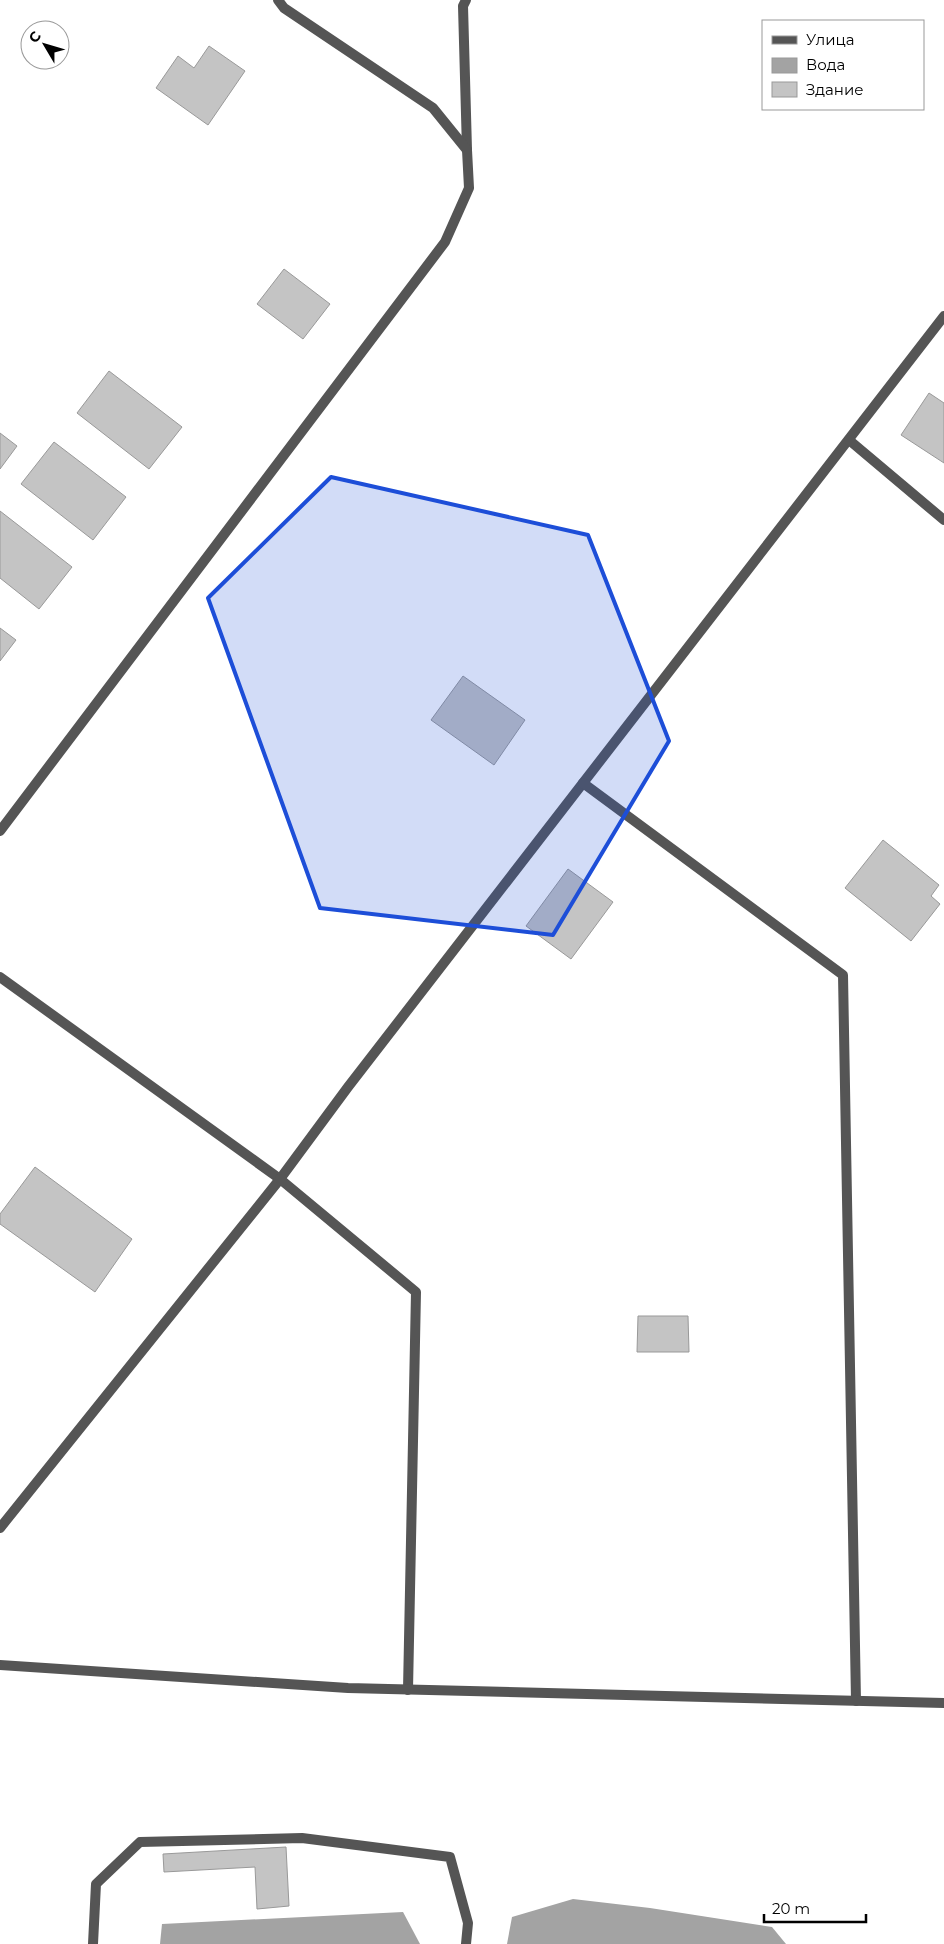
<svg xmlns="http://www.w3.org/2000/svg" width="944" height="1944" viewBox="0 0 944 1944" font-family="Montserrat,sans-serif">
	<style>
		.water { fill: #a3a3a3 }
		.building { fill: #c4c4c4; stroke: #999 }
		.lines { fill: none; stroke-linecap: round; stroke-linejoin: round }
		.lane { stroke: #555; stroke-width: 10 }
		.street { stroke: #555; stroke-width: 10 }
		.marked { fill: #1d4ed8; fill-opacity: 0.2; stroke: #1d4ed8; stroke-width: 4; stroke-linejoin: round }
	</style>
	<rect width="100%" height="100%" fill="#fff"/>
	<g class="water">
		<path d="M573,1899L650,1908L772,1927L786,1944H507L512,1917Z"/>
		<path d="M403,1912L420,1944H160L162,1924Z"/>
	</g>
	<g class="building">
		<path d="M209,46L245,71L208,125L156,88L178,56L194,68Z"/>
		<path d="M284,269L330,304L303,339L257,304Z"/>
		<path d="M109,371L182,427L149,469L77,413Z"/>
		<path d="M929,393L944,403V463L901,435Z"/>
		<path d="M0,433L17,446L0,469Z"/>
		<path d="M54,442L126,497L93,540L21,484Z"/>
		<path d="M0,511L72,567L39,609L0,578Z"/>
		<path d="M0,628L16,640L0,661Z"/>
		<path d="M463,676L525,720L494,765L431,720Z"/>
		<path d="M883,840L939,885L931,896L940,904L911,941L845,888Z"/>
		<path d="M568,869L613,902L571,959L526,926Z"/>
		<path d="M35,1167L132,1239L95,1292L0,1224V1214Z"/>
		<path d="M638,1316H688L689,1352H637Z"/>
		<path d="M286,1847L289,1906L257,1909L255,1867L164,1872L163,1854Z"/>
	</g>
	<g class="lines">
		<g class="lane">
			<path d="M466,0L463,6L467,150"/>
			<path d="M0,977L280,1179"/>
			<path d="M0,1528L280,1179L348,1087L944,316"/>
			<path d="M93,1944L96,1884L140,1842L302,1838L450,1857L468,1923L466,1944"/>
		</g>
		<g class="street">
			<path d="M849,440L944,520"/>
			<path d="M583,783L843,975L856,1701"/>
			<path d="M0,831L445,242L469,188L467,150L433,108L284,8L278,0"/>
			<path d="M280,1179L416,1292L408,1690"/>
			<path d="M0,1665L348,1688L944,1703"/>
		</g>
	</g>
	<path class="marked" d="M331,477L588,535L669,741L553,935L320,908L208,598Z"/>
	<rect x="762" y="20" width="162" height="90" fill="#ffffff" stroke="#999999"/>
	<rect x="772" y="36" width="25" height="8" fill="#555555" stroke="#999999"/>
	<text x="806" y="45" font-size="15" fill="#000000">Улица</text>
	<rect x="772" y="58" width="25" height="15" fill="#a3a3a3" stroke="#999999"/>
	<text x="806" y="70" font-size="15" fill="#000000">Вода</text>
	<rect x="772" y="82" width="25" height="15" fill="#c4c4c4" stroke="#999999"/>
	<text x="806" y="95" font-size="15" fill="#000000">Здание</text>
	<g transform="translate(45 45) rotate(308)"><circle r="24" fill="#ffffff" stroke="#999999"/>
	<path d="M0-4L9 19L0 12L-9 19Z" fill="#000000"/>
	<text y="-8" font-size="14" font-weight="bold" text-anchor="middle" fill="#000000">С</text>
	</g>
	<path d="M764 1914v8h102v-8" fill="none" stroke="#000000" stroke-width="2.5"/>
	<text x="772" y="1914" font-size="15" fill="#000000" stroke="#ffffff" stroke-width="4" paint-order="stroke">20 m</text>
</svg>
